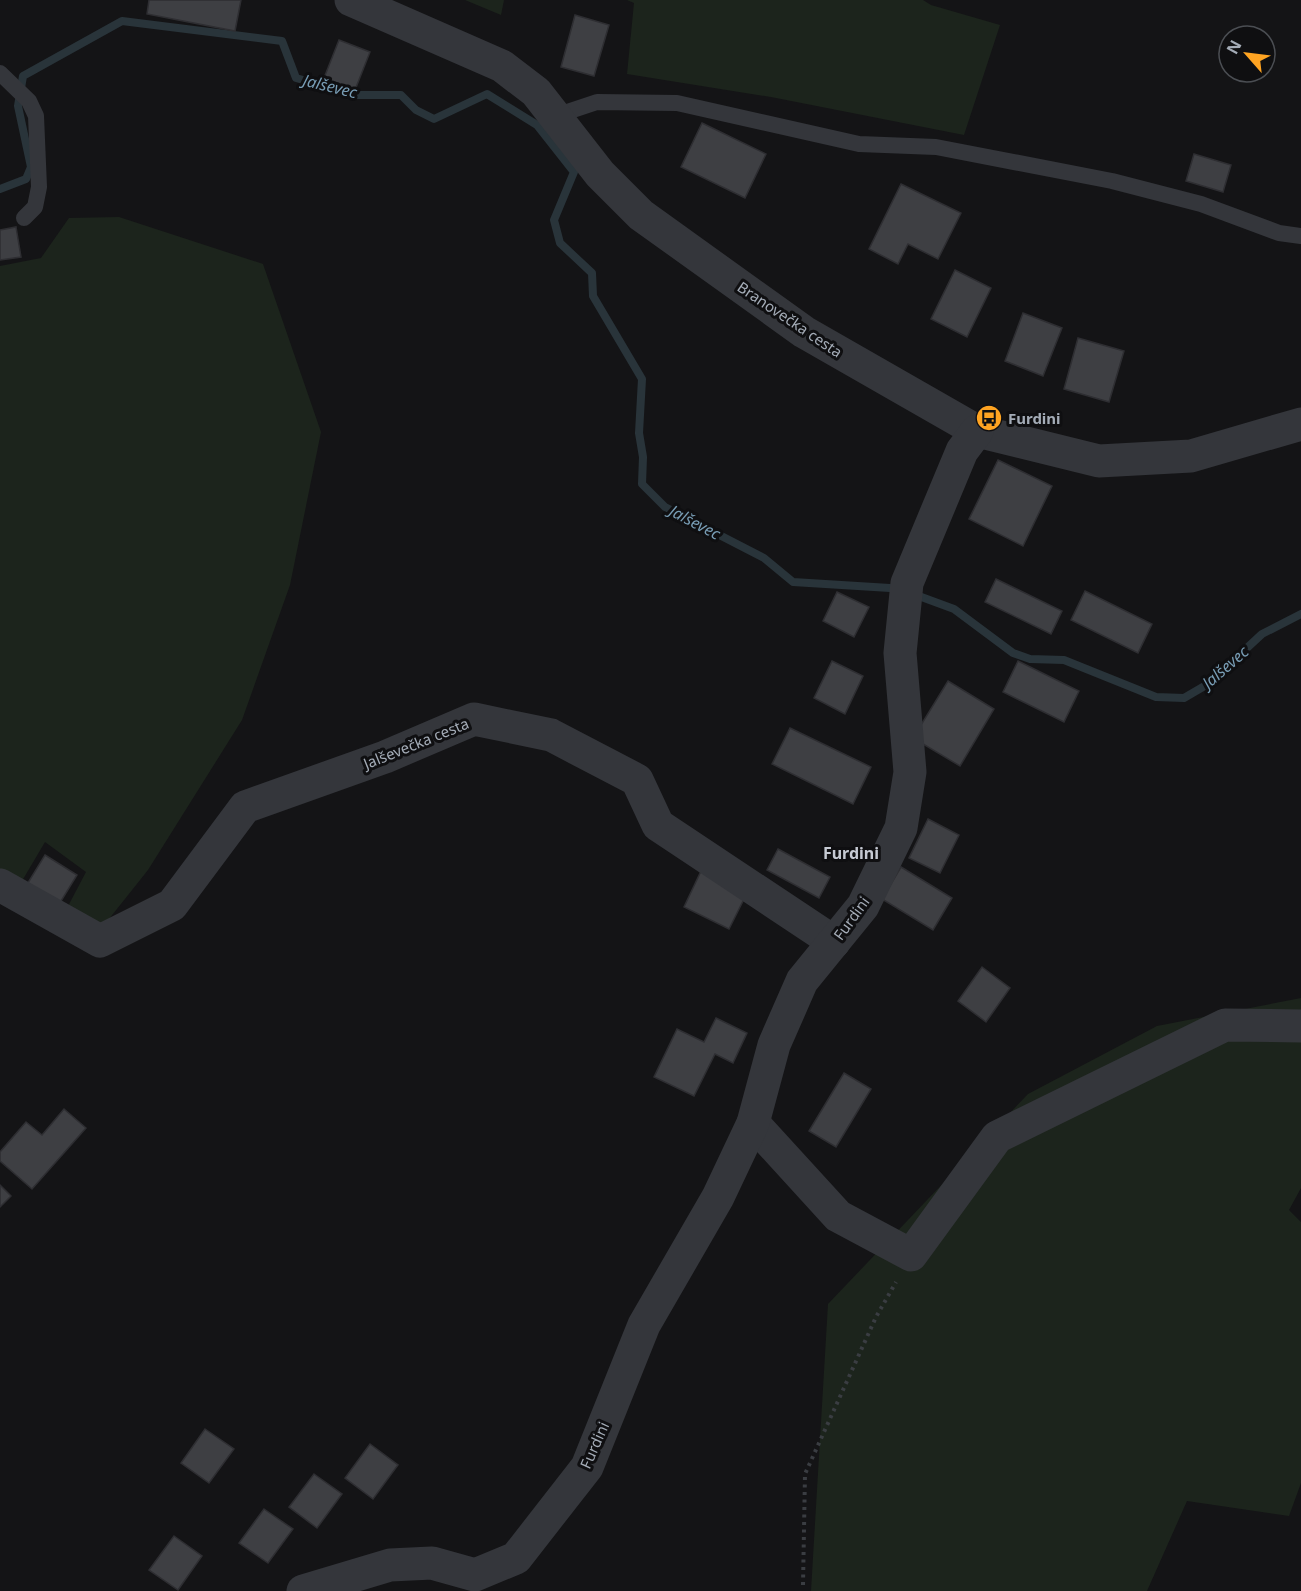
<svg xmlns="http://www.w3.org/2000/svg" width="1301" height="1591" viewBox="0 0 1301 1591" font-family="'Noto Sans',sans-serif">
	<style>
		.green { fill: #1c241c }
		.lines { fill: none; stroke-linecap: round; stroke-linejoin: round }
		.stream { stroke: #29343a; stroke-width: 8 }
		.building { fill: #3e3f43; stroke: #2e2e32; stroke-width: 1.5 }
		.path { stroke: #3a3d42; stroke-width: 4; stroke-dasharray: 3 4.5; stroke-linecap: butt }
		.lane { stroke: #34363b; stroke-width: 16 }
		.street { stroke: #34363b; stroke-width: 33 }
		.labels { text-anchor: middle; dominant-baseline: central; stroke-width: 6; stroke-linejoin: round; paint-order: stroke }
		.street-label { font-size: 15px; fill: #a4acb7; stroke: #0f0f11 }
		.poi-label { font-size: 15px; font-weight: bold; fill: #a4acb7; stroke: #0f0f11; text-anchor: start }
		.water-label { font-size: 16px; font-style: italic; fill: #789db5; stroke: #0f0f11 }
		.neighbourhood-label { font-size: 16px; font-weight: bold; fill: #c6cad3; stroke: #0f0f11 }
	</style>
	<rect width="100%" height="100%" fill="#141416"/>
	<g class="green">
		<path d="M465,0H504L501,15Z"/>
		<path d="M627,0H923L931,5L1000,25L964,135L771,97L627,74L634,3Z"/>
		<path d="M119,217L263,264L321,432L290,585L242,720L148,870L101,929L67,908L86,872L45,842L22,881L0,875V266L41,258L69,218Z"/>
		<path d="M1301,998V1188L1289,1210L1301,1222V1483L1289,1516L1187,1501L1147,1591H811L828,1304L1028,1094L1157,1026Z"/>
	</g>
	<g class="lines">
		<g class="stream">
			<path d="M0,189L26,179L31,167L18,106L23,76L122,21L282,41L296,78L357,95H401L416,110L434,119L487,94L537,125L574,172L554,220L560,243L592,273L593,296L642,379L639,433L643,457L642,484L665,507L764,558L793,582L890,588"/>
			<path d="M916,595L954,609L1013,653L1030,659L1064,660L1156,697L1184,698L1208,684L1262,634L1301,614"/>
		</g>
	</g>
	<g class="building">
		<path d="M149,0H241L235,31L147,14Z"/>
		<path d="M575,15L609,25L594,76L561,67Z"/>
		<path d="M339,40L370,52L355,90L324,78Z"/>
		<path d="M702,123L766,154L745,198L681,167Z"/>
		<path d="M1194,154L1231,165L1223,192L1186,181Z"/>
		<path d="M901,184L961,213L938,259L908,244L898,264L869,249Z"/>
		<path d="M16,227L21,257L0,260V230Z"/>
		<path d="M955,270L991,288L967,337L931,319Z"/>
		<path d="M1023,313L1062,328L1043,376L1005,361Z"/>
		<path d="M1078,338L1124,351L1109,402L1064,389Z"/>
		<path d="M998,460L1052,486L1023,546L969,519Z"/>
		<path d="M996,579L1062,611L1051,634L985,602Z"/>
		<path d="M1085,591L1152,624L1138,653L1071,620Z"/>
		<path d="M837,592L869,607L854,637L823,621Z"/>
		<path d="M832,661L863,676L845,714L814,698Z"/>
		<path d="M1018,661L1079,691L1064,722L1003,692Z"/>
		<path d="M948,681L994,709L960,766L913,738Z"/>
		<path d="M790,728L871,767L853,804L772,764Z"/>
		<path d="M928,819L959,835L940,873L909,858Z"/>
		<path d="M778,849L830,877L819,898L767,870Z"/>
		<path d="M45,855L77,875L58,906L26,886Z"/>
		<path d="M901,867L952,898L933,930L882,899Z"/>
		<path d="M702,869L748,891L729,929L684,907Z"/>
		<path d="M982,967L1010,988L986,1022L958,1001Z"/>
		<path d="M716,1018L747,1033L733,1063L715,1054L694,1096L654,1077L677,1029L704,1042Z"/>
		<path d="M844,1073L871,1089L836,1147L809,1131Z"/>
		<path d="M64,1109L86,1128L32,1189L0,1161V1152L26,1122L42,1135Z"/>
		<path d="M0,1185L11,1196L0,1207Z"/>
		<path d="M205,1429L234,1449L209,1483L181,1463Z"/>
		<path d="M370,1444L398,1465L373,1499L345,1478Z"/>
		<path d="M314,1474L342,1494L317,1528L289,1507Z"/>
		<path d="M264,1509L293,1529L268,1563L239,1543Z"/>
		<path d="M174,1536L202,1556L178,1590L149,1570Z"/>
	</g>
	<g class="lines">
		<path class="path" d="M803,1585L805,1474L876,1317L896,1282"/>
		<g class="lane">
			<path d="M0,73L29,101L36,116L39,187L35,207L24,218"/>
			<path d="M555,116L597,102L677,103L859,144L936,147L1112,181L1201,204L1279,233L1301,236"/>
		</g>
		<g class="street">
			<path d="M351,0L502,66L536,92L600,174L641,215L804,332L977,431L1099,461L1191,456L1301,424"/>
			<path d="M0,885L100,941L172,905L245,807L385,757L474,719L551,735L637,780L658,825L834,942"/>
			<path d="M753,1123L838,1216L911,1255L997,1137L1225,1025L1301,1026"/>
			<path d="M303,1591L390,1565L432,1563L475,1575L516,1558L587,1467L644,1325L718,1197L753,1123L774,1045L802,981L863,906L901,828L910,772L900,653L907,583L962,451L977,431"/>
		</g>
	</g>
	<defs>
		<g id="bus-disc" transform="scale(1.35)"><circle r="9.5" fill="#ffa422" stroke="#0f0f11"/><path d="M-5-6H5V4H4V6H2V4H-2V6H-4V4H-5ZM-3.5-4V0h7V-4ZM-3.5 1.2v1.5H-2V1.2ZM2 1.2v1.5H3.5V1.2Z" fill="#111"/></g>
	</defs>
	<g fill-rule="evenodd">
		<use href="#bus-disc" x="989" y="418"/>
	</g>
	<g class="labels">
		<g class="street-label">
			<text transform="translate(790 319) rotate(34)">Branovečka cesta</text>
			<text transform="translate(416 743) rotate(-22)">Jalševečka cesta</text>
			<text transform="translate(851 918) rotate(-54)">Furdini</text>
			<text transform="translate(594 1445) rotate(-66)">Furdini</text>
		</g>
		<g class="poi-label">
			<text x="1008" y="418">Furdini</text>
		</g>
		<g class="water-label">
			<text transform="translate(330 86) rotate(14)">Jalševec</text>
			<text transform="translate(695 522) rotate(28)">Jalševec</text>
			<text transform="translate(1225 667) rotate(-41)">Jalševec</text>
		</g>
		<g class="neighbourhood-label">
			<text x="851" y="853">Furdini</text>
		</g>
	</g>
	<g transform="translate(1247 54) rotate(298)"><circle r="28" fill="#0f0f11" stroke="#4b4e53" stroke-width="1.5"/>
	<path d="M0-4.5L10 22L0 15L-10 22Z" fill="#ffa422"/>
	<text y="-9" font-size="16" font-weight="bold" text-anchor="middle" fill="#a4acb7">N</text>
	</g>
</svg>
